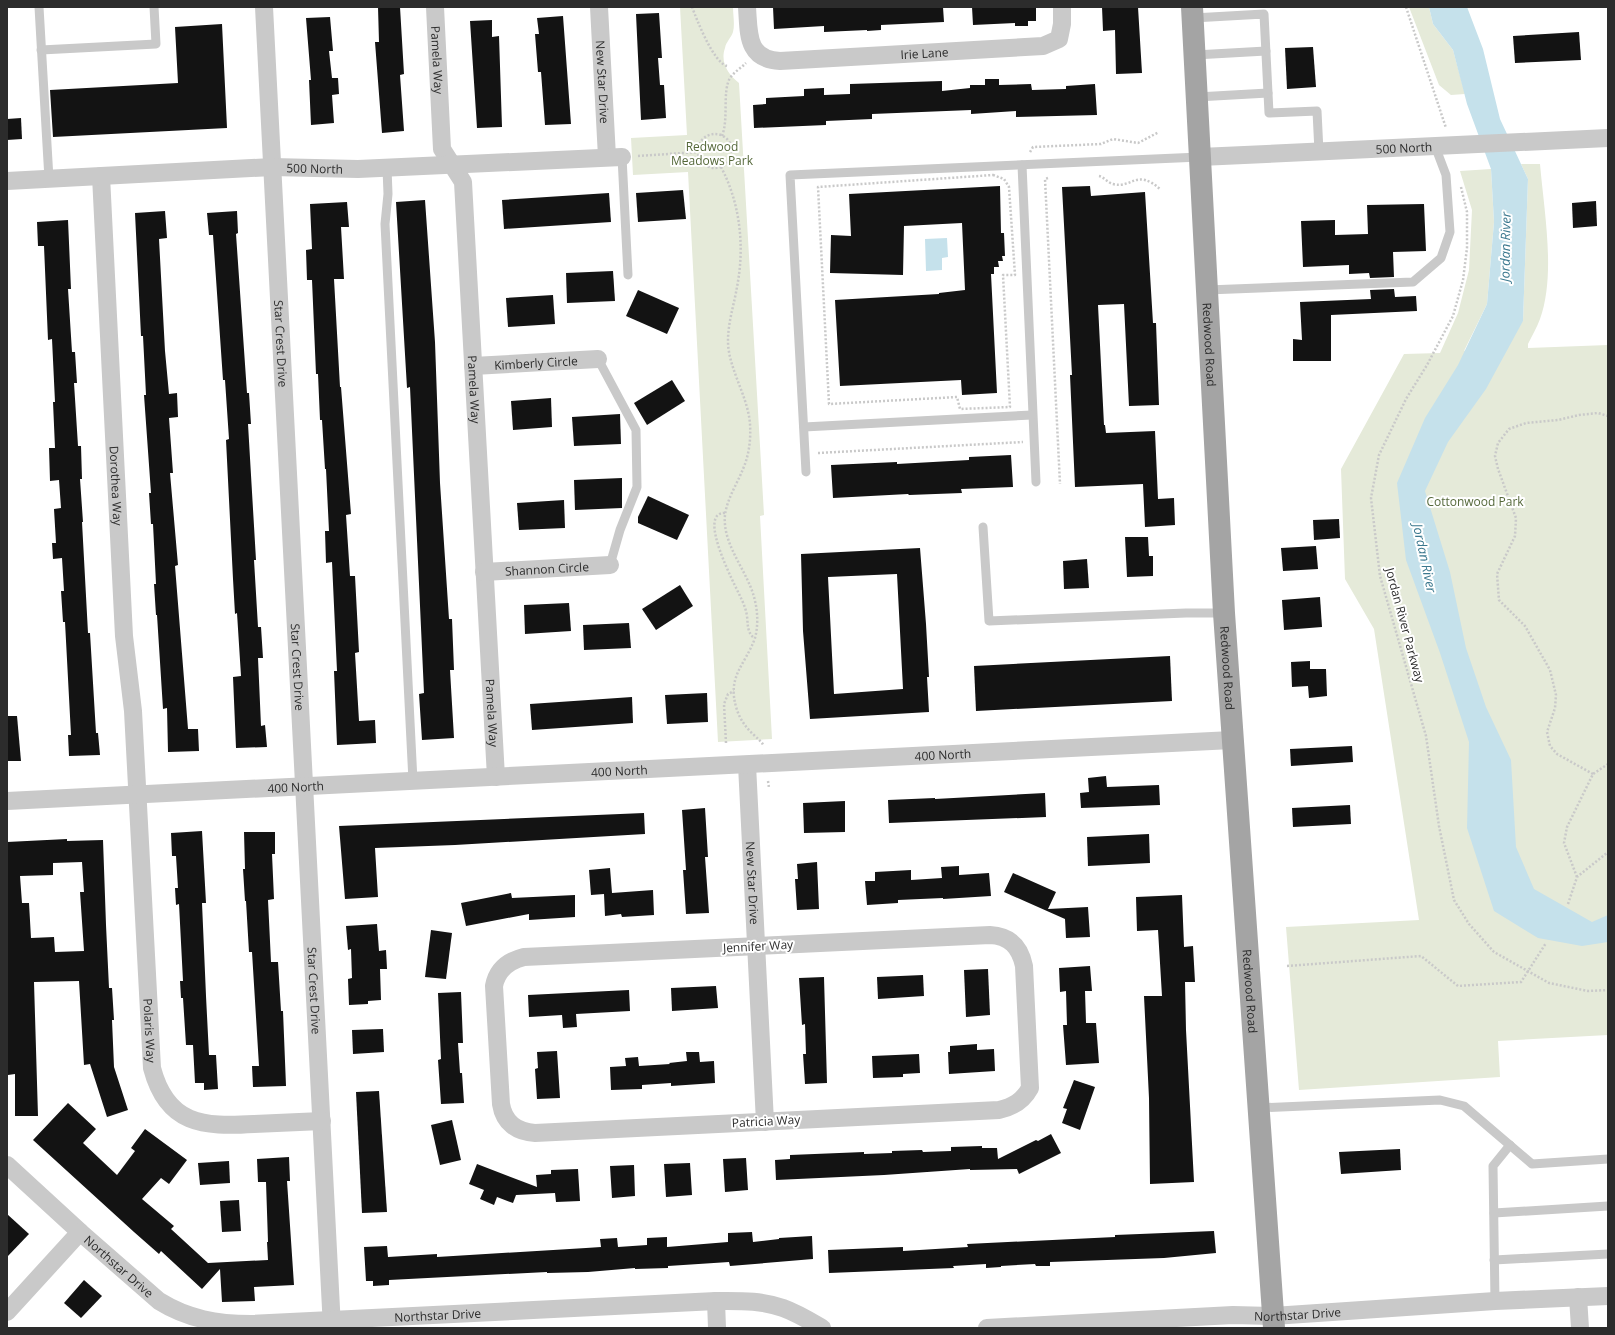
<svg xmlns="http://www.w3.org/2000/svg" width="1615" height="1335" viewBox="0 0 1615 1335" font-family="'Open Sans',sans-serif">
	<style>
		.green { fill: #e5ead9 }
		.water { fill: #c5e1eb }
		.building { fill: #131313; fill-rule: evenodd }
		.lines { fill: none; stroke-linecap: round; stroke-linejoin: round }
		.path { stroke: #c9c9c9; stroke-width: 2.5; stroke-dasharray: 2 2; stroke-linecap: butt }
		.lane { stroke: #c9c9c9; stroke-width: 9 }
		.street { stroke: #c9c9c9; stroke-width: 18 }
		.primary { stroke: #a4a4a4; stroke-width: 22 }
		.labels { text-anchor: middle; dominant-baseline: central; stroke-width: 4; stroke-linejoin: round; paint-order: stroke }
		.street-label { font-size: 12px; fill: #2c2c2c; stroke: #fff }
		.park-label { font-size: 12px; fill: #55683a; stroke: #fff }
		.water-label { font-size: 13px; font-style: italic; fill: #3b788e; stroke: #fff }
	</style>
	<rect width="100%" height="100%" fill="#fff"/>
	<g class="green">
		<path d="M680,7H733C733,15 735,24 733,32C731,38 726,42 725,48C720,62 728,75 739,83L764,515L760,516L772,739L718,742L688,172L633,175L631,138L687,135Z"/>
		<path d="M1409,7H1429L1433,24L1453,50L1465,94L1451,95L1439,85Z"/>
		<path d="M1521,164H1540C1544,211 1556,275 1540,319C1537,327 1532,336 1528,344V348L1608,345V1035L1498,1041L1500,1077L1299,1090L1286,927L1419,920L1374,629L1345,579L1341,469L1404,354L1440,353L1458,313L1469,270L1472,210L1460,171L1491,169L1494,222L1487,304L1464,351L1523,321L1528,179Z"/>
	</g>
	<g class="water">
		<path d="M1429,7H1467L1483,49L1500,119L1528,179L1523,321L1486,389L1448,442L1425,491L1450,572L1466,648L1486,707L1511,760L1516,847L1534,889L1592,922L1608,915V942L1582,946L1538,938L1494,911L1467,828L1469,742L1440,653L1406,560L1397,483L1425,418L1458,365L1487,304L1494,222L1491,169L1467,104L1453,50L1433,24Z"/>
		<path d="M947,238L948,257L942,258V270L926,271L925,239Z"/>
	</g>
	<g class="building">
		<path d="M378,7H400L404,74L400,75L404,131L382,133L375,42H379Z"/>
		<path d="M773,7H943L944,22L881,25V30L867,31V30L824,32V26L774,29Z"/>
		<path d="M972,7H1036V21H1028V26H1015V23L973,25Z"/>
		<path d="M1102,7H1138L1142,73L1116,74L1115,30L1103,31Z"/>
		<path d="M659,13L662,58H658L660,85H664L666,118L641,120L636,14Z"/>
		<path d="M563,16L571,124L545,125L541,72H538L535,34H539L537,18Z"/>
		<path d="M330,17L333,51H329L332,78H338L339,94L332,95L334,123L311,125L309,80H311L306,18Z"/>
		<path d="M492,20V37L499,36L502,127L477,128L470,21Z"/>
		<path d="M222,24L227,128L53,137L50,90L178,83L175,27Z"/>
		<path d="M1579,32L1581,60L1515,63L1513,36Z"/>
		<path d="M1313,47L1316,87L1287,89L1285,48Z"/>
		<path d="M985,79H999V85L1031,84L1032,90L1066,89V86L1095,84L1097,115L1016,117V111L971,114V110L872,114V119L826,121V125L754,128L753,105L766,104V98L804,96V89L824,88V95L850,94V84L942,81V91L970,88V85H985Z"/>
		<path d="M21,118L22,139L7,140V119Z"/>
		<path d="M1000,186L1001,233H1004L1005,256H1002L1003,261H998L999,267H994V274H991L997,393L962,395L961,380L840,386L835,300L939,294V293L965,290L962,223L904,226L903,275L830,273L831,235L851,236L849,194Z"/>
		<path d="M1090,186L1091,196L1145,192L1153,323H1156L1159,405L1129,406L1124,304L1098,305L1104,425H1105L1106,433L1155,431L1158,499L1174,498L1175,525L1145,527L1143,484L1075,487L1070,375H1072L1062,187Z"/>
		<path d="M683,190L686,219L638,222L636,193Z"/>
		<path d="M609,193L611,222L504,229L502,200Z"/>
		<path d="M425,200L435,342L440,483L449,619H452L454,670H450L454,738L422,740L419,694L424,693L410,387L407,388L396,202Z"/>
		<path d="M1596,201L1597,226L1573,228L1572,203Z"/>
		<path d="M347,202L349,227H341L344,279H334L340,387H341L351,514L346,515L350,576H355L359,652L355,653L359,721L375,720L376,743L337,745L334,671H337L332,562L326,563L325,531H329L326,469H325L322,420H320L318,374H316L312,280H307L306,250L312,249L310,204Z"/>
		<path d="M1424,204L1426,251L1393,252L1394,277L1370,278L1369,273L1349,274V265L1303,267L1301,221L1335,220V235L1368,234L1367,205Z"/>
		<path d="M165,211L167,238L159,239L165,351L169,394L177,393L178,417L169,418L173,473H170L178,565L175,566L188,729H198L199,751L168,752L167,708L163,709L157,615H156L154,584H156L153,524H151L149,493H151L144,395H146L143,336H141L135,213Z"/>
		<path d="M237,211L238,233L236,234L247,393H249L251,424H248L256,560H254L258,627H261L263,658H258L261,726L265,725L267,747L236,748L233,677L241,676L237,613L235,614L233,579L226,440L229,439L225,380H223L213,235H209L207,213Z"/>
		<path d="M68,220L71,289H68L72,352H75L77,383H74L78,446H81L82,479H80L83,522H82L88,633H90L96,733H98L100,755L69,756L68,735H71L65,622H63L61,591H64L62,558L53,559L52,543H56L54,509L61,508L59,480L50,481L49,448H55L53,402H55L52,339L48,340L44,246H38L37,222Z"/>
		<path d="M613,271L615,301L567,303L566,273Z"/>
		<path d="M1394,289L1395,297L1416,296L1417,311L1331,315V361H1293V339L1302,340L1300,302L1371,299L1370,290Z"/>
		<path d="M638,290L679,308L667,334L626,316Z"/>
		<path d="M553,295L555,324L508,327L506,298Z"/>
		<path d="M672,380L685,401L647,425L634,403Z"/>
		<path d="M551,398L552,427L513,430L511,401Z"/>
		<path d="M620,414L621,444L574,446L572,417Z"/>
		<path d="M1011,455L1013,487L961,489L962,493L909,495L908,494L833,498L831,465L897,462V464L969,460V457Z"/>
		<path d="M622,478V508L575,510L574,480Z"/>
		<path d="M648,496L689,515L677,540L638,523V517Z"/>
		<path d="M564,500L565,528L519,530L517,503Z"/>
		<path d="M1339,519L1340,538L1314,540L1313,520Z"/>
		<path d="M1125,537H1148L1149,556H1153V576L1127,577Z"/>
		<path d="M1316,546L1318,569L1283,571L1281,548Z"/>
		<path d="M920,548L926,624L929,677H927L929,712L810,719L803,631L801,554ZM897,574L903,689L834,694L828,577Z"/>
		<path d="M1087,559L1089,588L1064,589L1063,561Z"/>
		<path d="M680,585L693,606L656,630L642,609Z"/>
		<path d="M1320,597L1322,627L1284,630L1282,600Z"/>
		<path d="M569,603L571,631L525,634L524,605Z"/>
		<path d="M629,623L631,648L584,650L583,625Z"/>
		<path d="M1170,656L1172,701L976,711L974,666Z"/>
		<path d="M1310,661V669H1326L1327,696L1309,698L1308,686L1292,687L1291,662Z"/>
		<path d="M707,693L708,722L667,724L665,695Z"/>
		<path d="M632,697L633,723L532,730L530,704Z"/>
		<path d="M7,716H17L21,761H7Z"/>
		<path d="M1352,746L1353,762L1291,766L1290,749Z"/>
		<path d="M1106,776L1107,787L1159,785L1160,805L1081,808L1080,793L1089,792L1088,778Z"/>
		<path d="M1045,793L1046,817L889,823L888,800L935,798V799Z"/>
		<path d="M845,801V832L804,833L803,803Z"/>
		<path d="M1350,805L1351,824L1293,827L1292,808Z"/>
		<path d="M705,808L708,857H705L709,913L686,914L683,870H686L682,810Z"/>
		<path d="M644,813L645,834L455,845L375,848L378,897L345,899L339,826Z"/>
		<path d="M202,831L206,903H202L206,996L209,1055H216L218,1089L204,1090V1083H195L193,1045H186L183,998H181L180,981H183L179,904L176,905L175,888H178L176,856H172L171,833Z"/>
		<path d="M244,832H275V854H272L274,899L268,900L271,962H278L281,1011H283L286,1086L253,1087L252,1066H259L252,952H249L246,901H245L243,869H245Z"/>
		<path d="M1149,834L1150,863L1088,866L1087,837Z"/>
		<path d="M67,839V841L103,840L106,925L109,988H112L114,1020H112L114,1067L128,1110L107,1117L90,1064L84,1065L79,981L34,982L38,1116H15V1074L8,1075L7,1049V842ZM82,862L84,892H80L84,951L55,952L54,937L31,938L29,903H22L20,876L53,875V863Z"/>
		<path d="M817,862L819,909L797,910L795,879H798L797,864Z"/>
		<path d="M959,866V875L989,873L991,896L943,899V898L898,900V903L867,905L865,881H875V872L911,870V880L942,878L941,867Z"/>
		<path d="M610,868L612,893L653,890L654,915L622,917L621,914L605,916L604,894L591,895L589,870Z"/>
		<path d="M1013,873L1056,892L1048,909L1088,907L1090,937L1066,938L1065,919L1004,892Z"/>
		<path d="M511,893L512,898L575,895V917L529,920V914L466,926L461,903Z"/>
		<path d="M1182,895L1184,947L1193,946L1195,982H1185L1186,1030L1194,1182L1150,1184L1149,1098L1144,996H1162L1158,930L1137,931L1136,897Z"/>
		<path d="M377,924L379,951L386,950L387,969H380L381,1000L368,1001V1004L349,1005L348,979L352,978L351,949L348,950L346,926Z"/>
		<path d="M431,930L452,933L446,979L425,977Z"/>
		<path d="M1090,966L1092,991H1085L1086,1023H1096L1099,1063L1066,1065L1063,1025H1067L1066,991L1060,992L1059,968Z"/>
		<path d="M988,969L990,1015L966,1017L964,970Z"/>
		<path d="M923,975L924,996L878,999L877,977Z"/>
		<path d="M824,977L827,1083L805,1084L803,1054H806L805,1024L802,1025L799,978Z"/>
		<path d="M716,986L718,1008L672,1011L671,988Z"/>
		<path d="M629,990L630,1011L576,1014L577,1027L563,1028L562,1015L529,1017L528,995Z"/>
		<path d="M461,992L463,1043H458L460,1073H462L464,1103L441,1104L438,1060L441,1059L438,993Z"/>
		<path d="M383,1029L384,1052L353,1054L352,1030Z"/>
		<path d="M977,1044V1050L994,1049L995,1071L949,1074L948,1052H950V1046Z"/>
		<path d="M557,1051L560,1098L537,1099L535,1069L538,1068L537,1052Z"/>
		<path d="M686,1052H699L700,1062L714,1061L715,1083L671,1086V1083L642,1085V1089L611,1090L610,1067L626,1066L625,1058L638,1057L639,1066L670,1064L669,1063L687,1061Z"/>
		<path d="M919,1054L920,1073L903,1074V1077L873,1078L872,1056Z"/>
		<path d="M1074,1080L1095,1087L1080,1130L1062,1123L1067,1109L1063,1108Z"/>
		<path d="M379,1091L387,1212L362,1213L356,1092Z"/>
		<path d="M68,1103L96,1129L83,1143L117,1175L135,1151L131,1148L145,1129L187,1160L169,1184L161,1178L142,1199L174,1226L171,1229L208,1263L268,1260L267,1242H268L266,1182H258L257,1159L289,1157L290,1181H287L294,1285L254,1287L255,1301L222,1302L220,1269L202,1289L161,1251L159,1254L134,1232L33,1140Z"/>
		<path d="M452,1120L461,1160L440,1165L431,1125Z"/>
		<path d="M1051,1134L1061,1153L1019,1174L1017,1169L970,1170V1169L884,1175L776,1180L775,1160L790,1159V1155L864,1152V1154L892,1153V1151L922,1150L923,1152L951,1151V1147L982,1146V1148H997L998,1159L1036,1140L1038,1141Z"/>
		<path d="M1400,1149L1401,1170L1341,1174L1339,1152Z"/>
		<path d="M746,1158L748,1190L725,1192L723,1159Z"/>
		<path d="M229,1161L230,1183L200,1185L198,1163Z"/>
		<path d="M690,1163L692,1195L666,1197L664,1164Z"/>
		<path d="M477,1164L537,1187L536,1175L551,1174V1170L578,1169L580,1201L556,1202L555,1193L516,1195L513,1203L497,1197L494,1205L480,1199L484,1190L469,1184Z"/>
		<path d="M634,1165L635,1196L612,1198L610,1166Z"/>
		<path d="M239,1200L241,1231L222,1232L220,1201Z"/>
		<path d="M7,1214L29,1234L7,1257Z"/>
		<path d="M1214,1231L1216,1253L1164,1258L1050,1262V1266H1036L1035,1264L1001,1266V1267L986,1268V1264L953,1266L954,1268L829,1273L828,1250L903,1247V1251L968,1247L967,1244L1115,1237V1235Z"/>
		<path d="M752,1232L753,1242L779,1239V1238L812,1236L813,1259L730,1266L729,1262L668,1266V1268L635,1269V1268L588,1272L547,1273V1272L389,1280V1285L373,1286V1281H366L364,1247L387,1246L388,1257L437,1254V1257L586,1248L601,1247L600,1239L617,1238L618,1247L647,1245V1238L667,1237V1247L728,1242V1233Z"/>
		<path d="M84,1280L102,1296L81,1318L64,1303Z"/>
	</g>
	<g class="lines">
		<g class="path">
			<path d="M692,7C697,20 713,62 727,66"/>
			<path d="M1406,7L1446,128"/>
			<circle cx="715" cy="151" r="17"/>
			<path d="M722,136C729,118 722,92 730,78C734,72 741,68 746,63"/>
			<path d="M1030,152L1033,147L1101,144L1113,139L1138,143L1159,132"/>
			<path d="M638,156L698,152"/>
			<path d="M721,167C740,203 745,246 737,287C734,305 728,322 728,341C728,368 748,396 750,424C751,440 749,455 743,469C737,484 727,499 725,515C722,546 749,572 755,601C758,613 758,627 755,638C745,666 726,676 737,710C740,719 746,728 754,735C758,739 761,741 764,746"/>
			<path d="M993,175L1004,179L1009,187L1015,275H1003L1010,407L960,409L957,397L829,404L818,187Z"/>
			<path d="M1099,176C1104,177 1108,183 1113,184C1132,189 1136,168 1160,189"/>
			<path d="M1048,178L1045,179L1060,484"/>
			<path d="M1461,187L1467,212V248L1463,280L1453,316L1427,365L1406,399L1379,455L1371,498L1380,576L1426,736L1439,826L1454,900L1469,924L1494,952L1549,983L1588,991L1608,990"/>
			<path d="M818,453L1023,442"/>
			<path d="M725,513C696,512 735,585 740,596C743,602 746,609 747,616C748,625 747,632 754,638"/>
			<path d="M726,743L724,704L728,694L734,691"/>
			<path d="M1593,774L1557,754L1550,746L1547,732L1555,708L1556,695L1550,670L1525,626L1499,600L1497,574L1515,536L1516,518L1498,469L1495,456L1498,443L1509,429L1526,423L1558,420L1579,415L1598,413L1608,416"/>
			<path d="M768,781L769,788"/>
			<path d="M1577,877L1564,843L1567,827L1593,774L1608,764"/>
			<path d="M1568,904L1577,877L1608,852"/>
			<path d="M1287,966L1421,956L1458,986L1521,982L1546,943"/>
		</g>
		<g class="lane">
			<path d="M39,7L49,179"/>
			<path d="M1193,18L1264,14L1269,113L1317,111L1319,152"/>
			<path d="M41,50L156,44L154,7"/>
			<path d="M1195,55L1266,51"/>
			<path d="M1197,97L1268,93"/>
			<path d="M622,157L628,275"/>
			<path d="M1022,165L1036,482"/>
			<path d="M387,168L388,194L385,224L413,781"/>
			<path d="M1207,290L1413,282L1441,258L1450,232L1446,175L1435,146"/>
			<path d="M598,359L636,430L637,487L620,530L610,565"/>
			<path d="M804,427L1032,415"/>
			<path d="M806,472L790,175L1200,157"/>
			<path d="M983,527L989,621L1186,613H1224"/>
			<path d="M1257,1108L1440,1100L1464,1106L1532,1164L1608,1159"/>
			<path d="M1494,1213L1608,1206"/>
			<path d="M1494,1260L1608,1254"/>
			<path d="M1495,1301L1493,1166L1510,1145"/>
		</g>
		<g class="street">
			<path id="s1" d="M264,7L332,1328"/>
			<path id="s2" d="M435,7L442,149L463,182L496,777"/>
			<path id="s3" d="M599,7L607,157"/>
			<path id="s4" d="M747,7C749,33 746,59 780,61L1043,46L1059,39L1062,24V7"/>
			<path id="s5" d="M1200,157L1608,138"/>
			<path id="s6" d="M101,176L124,636L133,711L152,1068C167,1125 203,1127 254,1124C277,1123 299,1122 322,1121"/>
			<path id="s7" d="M7,181L272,167L358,169L622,157"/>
			<path id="s8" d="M473,366L598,359"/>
			<path id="s9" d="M484,572L610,565"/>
			<path id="s10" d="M747,765L765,1122"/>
			<path id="s11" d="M7,801L1232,740"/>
			<path d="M990,935C1010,936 1020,947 1024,966L1030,1088C1023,1101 1013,1107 999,1110L535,1133C517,1132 504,1123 501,1104L494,986C497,970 508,961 524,957Z"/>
			<path id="s12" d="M7,1165L80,1232L159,1301C188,1319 217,1324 251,1324L716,1301C739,1301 761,1300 783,1308C797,1313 810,1321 822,1328"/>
			<path d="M1578,1297L1580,1328"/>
			<path d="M716,1301L717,1328"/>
			<path d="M7,1312L80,1232"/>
			<path id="s13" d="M987,1328L1233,1315L1273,1316L1495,1301L1608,1296"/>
		</g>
		<path class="primary" id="s14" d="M1192,7L1224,613L1274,1328"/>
	</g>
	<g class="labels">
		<g class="street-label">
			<text stroke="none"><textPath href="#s4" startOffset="217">Irie Lane</textPath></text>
			<text stroke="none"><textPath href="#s2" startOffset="53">Pamela Way</textPath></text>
			<text stroke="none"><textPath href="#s3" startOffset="75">New Star Drive</textPath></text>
			<text stroke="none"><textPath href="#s5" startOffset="204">500 North</textPath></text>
			<text stroke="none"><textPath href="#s7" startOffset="308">500 North</textPath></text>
			<text stroke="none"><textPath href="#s1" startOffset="337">Star Crest Drive</textPath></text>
			<text stroke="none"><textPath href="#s14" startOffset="338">Redwood Road</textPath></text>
			<text stroke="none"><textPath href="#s8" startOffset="63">Kimberly Circle</textPath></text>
			<text stroke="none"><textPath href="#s2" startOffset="389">Pamela Way</textPath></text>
			<text stroke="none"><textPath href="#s6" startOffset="310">Dorothea Way</textPath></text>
			<text stroke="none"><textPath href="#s9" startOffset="63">Shannon Circle</textPath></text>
			<text transform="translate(1405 625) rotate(75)">Jordan River Parkway</text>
			<text stroke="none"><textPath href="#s1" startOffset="661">Star Crest Drive</textPath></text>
			<text stroke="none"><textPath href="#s14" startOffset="662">Redwood Road</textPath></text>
			<text stroke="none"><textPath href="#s2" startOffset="713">Pamela Way</textPath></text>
			<text stroke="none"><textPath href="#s11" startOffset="937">400 North</textPath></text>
			<text stroke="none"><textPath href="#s11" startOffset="613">400 North</textPath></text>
			<text stroke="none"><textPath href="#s11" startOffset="289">400 North</textPath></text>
			<text stroke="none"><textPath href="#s10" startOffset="118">New Star Drive</textPath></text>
			<text transform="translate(758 946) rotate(-3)">Jennifer Way</text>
			<text stroke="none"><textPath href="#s1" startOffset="985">Star Crest Drive</textPath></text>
			<text stroke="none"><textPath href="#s14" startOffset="986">Redwood Road</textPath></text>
			<text stroke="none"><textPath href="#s6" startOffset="856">Polaris Way</textPath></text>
			<text transform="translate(766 1121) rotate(-3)">Patricia Way</text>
			<text stroke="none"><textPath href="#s12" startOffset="151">Northstar Drive</textPath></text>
			<text stroke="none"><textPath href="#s13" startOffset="311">Northstar Drive</textPath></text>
			<text stroke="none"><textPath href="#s12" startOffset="487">Northstar Drive</textPath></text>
		</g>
		<g class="park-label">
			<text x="712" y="146">Redwood<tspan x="712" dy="14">Meadows Park</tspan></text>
			<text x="1475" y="501">Cottonwood Park</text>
		</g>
		<g class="water-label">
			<text transform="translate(1505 247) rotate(-89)">Jordan River</text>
			<text transform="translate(1425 558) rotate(78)">Jordan River</text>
		</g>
	</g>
	<rect width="1615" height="1335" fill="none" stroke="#2c2c2c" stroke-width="16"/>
</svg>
